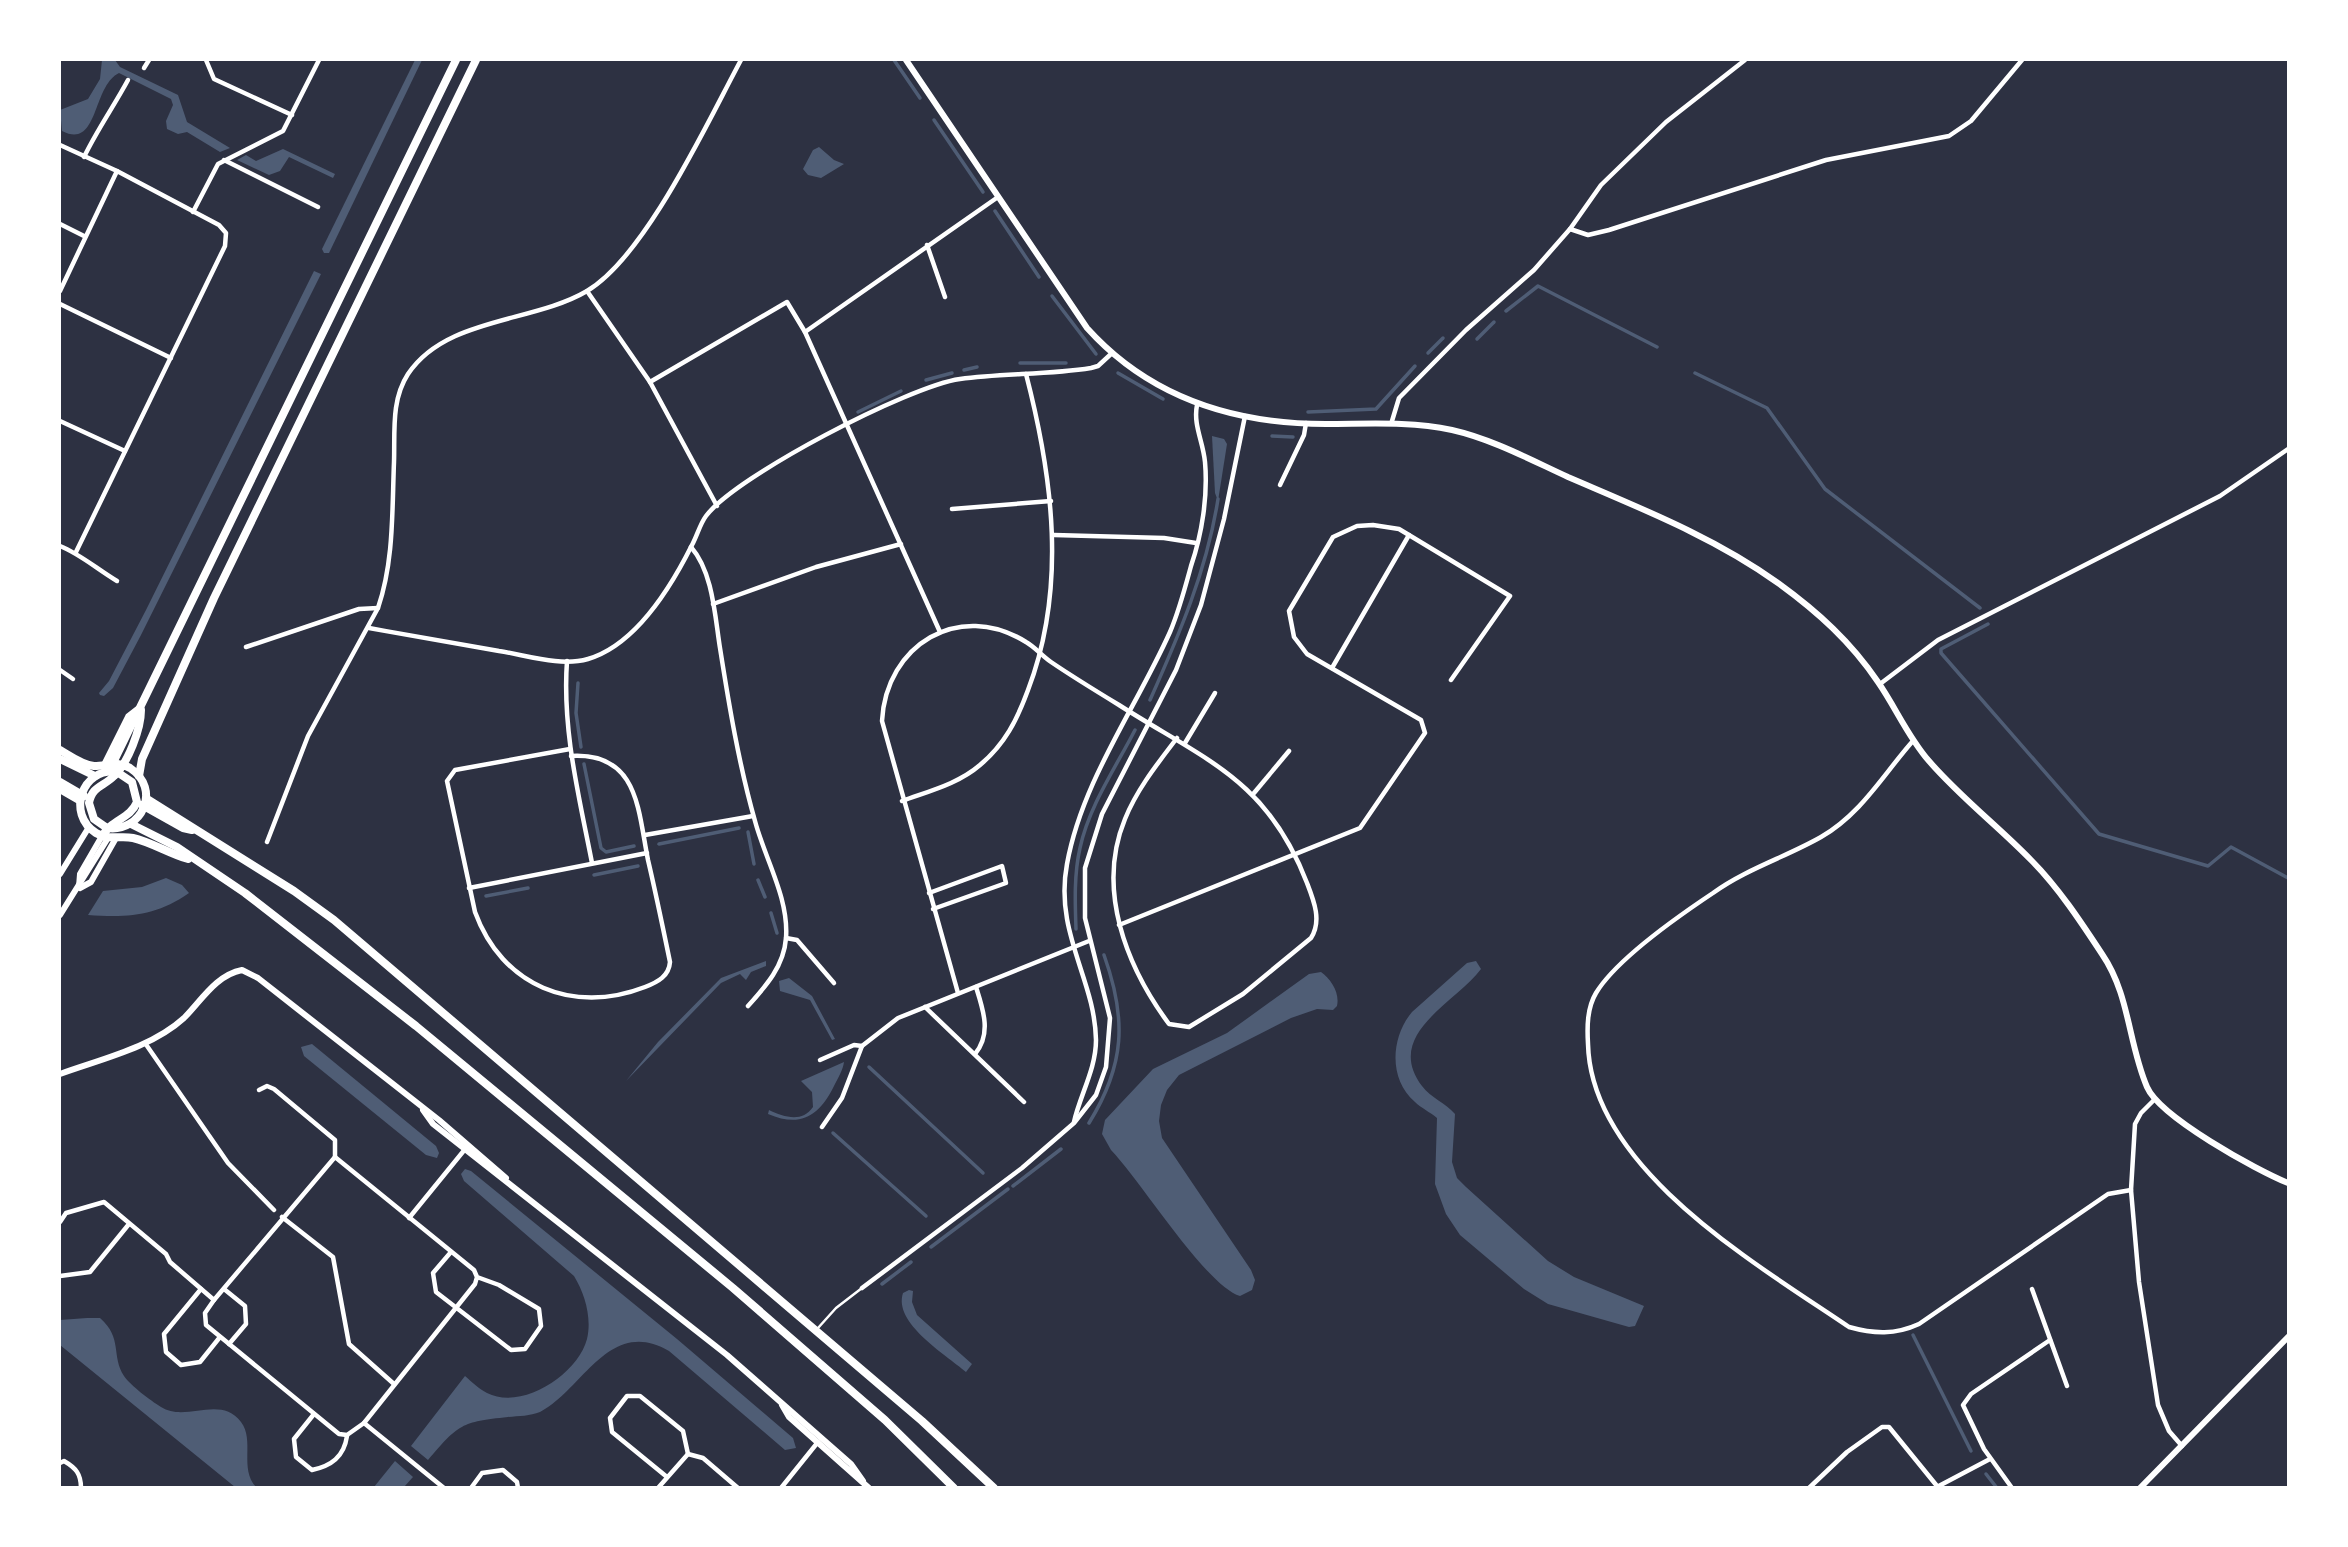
<svg xmlns="http://www.w3.org/2000/svg" width="2348" height="1547" viewBox="0 0 2348 1547" font-family="Quicksand,sans-serif">
	<style>
		.water { fill: #4f5d75 }
		.lines { fill: none; stroke-linecap: round; stroke-linejoin: round }
		.stream { stroke: #4f5d75; stroke-width: 3.5 }
		.service { stroke: #fff; stroke-width: 2.5 }
		.minor { stroke: #fff; stroke-width: 4.5 }
		.tertiary { stroke: #fff; stroke-width: 6 }
		.primary { stroke: #fff; stroke-width: 8 }
	</style>
	<rect width="100%" height="100%" fill="#2d3142"/>
	<g class="water">
		<path d="M102,60H115L120,67L178,95L187,122L230,148L220,152L187,132L178,134L167,129L166,121L173,105L171,99L119,73C92,86 99,150 62,131L60,110L88,99L100,79Z"/>
		<path d="M415,60H422L329,253H324L322,249Z"/>
		<path d="M819,147L834,160L844,164L821,178L808,175L803,169L813,150Z"/>
		<path d="M283,149L335,174L333,178L289,157L280,171L269,175L237,160L246,155L256,161Z"/>
		<path d="M314,271L321,274L141,635L113,688L104,696L100,695L99,693L109,681L146,610Z"/>
		<path d="M1212,436L1224,439L1227,444L1218,501L1215,493Z"/>
		<path d="M166,878L182,885L189,893C156,916 128,918 88,915L103,891L142,887Z"/>
		<path d="M766,961V966L751,972L746,980L740,974L721,983L626,1081L658,1042L721,978Z"/>
		<path d="M1476,961L1481,969C1456,1003 1383,1034 1422,1086C1431,1098 1446,1103 1455,1114L1452,1162L1457,1178L1466,1187L1548,1261L1574,1277L1644,1306L1635,1326L1629,1327L1548,1304L1524,1289L1460,1235L1446,1214L1435,1184L1437,1118C1430,1112 1421,1108 1415,1102C1388,1079 1391,1037 1412,1012L1467,963Z"/>
		<path d="M1321,972C1331,979 1340,993 1337,1006L1333,1010L1317,1009L1291,1018L1179,1075L1167,1090L1161,1105L1159,1121L1162,1138L1251,1270L1255,1280L1252,1290L1240,1296C1206,1286 1141,1181 1111,1150L1102,1134L1105,1120L1153,1069L1227,1033L1309,974Z"/>
		<path d="M789,978L812,996L835,1039L832,1040L810,1000L780,991L779,981Z"/>
		<path d="M312,1044L436,1146L439,1153L437,1158L426,1155L304,1056L301,1047Z"/>
		<path d="M844,1062C843,1070 838,1078 834,1086C819,1116 801,1128 768,1114L769,1110C784,1117 802,1123 813,1107L812,1092L801,1081Z"/>
		<path d="M465,1169L471,1171L677,1339L793,1438L796,1448L785,1450L669,1351C609,1316 582,1391 540,1412C530,1416 519,1416 508,1417C461,1422 459,1424 428,1460L411,1446L465,1376C472,1382 479,1389 487,1393C522,1411 578,1374 587,1339C592,1318 585,1294 574,1276L464,1181L461,1174Z"/>
		<path d="M909,1290L913,1291L912,1302L917,1315L972,1364L966,1372C945,1354 893,1323 903,1293Z"/>
		<path d="M87,1318H100C123,1338 111,1356 124,1376C131,1386 150,1400 161,1407C186,1423 220,1394 241,1422C255,1440 239,1469 256,1487H235L60,1345V1320Z"/>
		<path d="M395,1461L413,1477L404,1487H374Z"/>
	</g>
	<g class="lines">
		<g class="stream">
			<path d="M894,60L920,98"/>
			<path d="M934,120L983,192"/>
			<path d="M995,211L1039,277"/>
			<path d="M1052,296L1096,354"/>
			<path d="M1506,311L1538,286L1657,347"/>
			<path d="M1477,339L1494,322"/>
			<path d="M1428,353L1443,338"/>
			<path d="M1020,363H1066"/>
			<path d="M964,370L977,367"/>
			<path d="M1118,373L1163,399"/>
			<path d="M1695,373L1767,408L1825,489L1980,608"/>
			<path d="M926,380L952,373"/>
			<path d="M858,412L901,391"/>
			<path d="M1308,412L1376,409L1415,366"/>
			<path d="M1272,436L1293,437"/>
			<path d="M1988,624L1941,649V653L2099,834L2208,866L2231,847L2288,878"/>
			<path d="M578,683L576,713L581,747"/>
			<path d="M1150,700C1179,635 1207,570 1218,499"/>
			<path d="M584,764L601,848L606,852L634,846"/>
			<path d="M748,832L754,864"/>
			<path d="M659,844L739,828"/>
			<path d="M594,875L638,866"/>
			<path d="M758,880L765,897"/>
			<path d="M486,896L528,888"/>
			<path d="M771,913L777,933"/>
			<path d="M1076,929C1075,902 1074,874 1080,848C1089,806 1116,767 1135,730"/>
			<path d="M869,1067L983,1173"/>
			<path d="M1089,1123C1125,1065 1127,1019 1104,955"/>
			<path d="M833,1133L926,1216"/>
			<path d="M1013,1186L1061,1149"/>
			<path d="M931,1247L1008,1189"/>
			<path d="M882,1284L911,1262"/>
			<path d="M1913,1335L1971,1451"/>
			<path d="M1986,1474L1997,1488"/>
		</g>
		<path class="service" d="M818,1328L836,1308L862,1288"/>
		<g class="minor">
			<path d="M206,60L214,79L292,115"/>
			<path d="M144,68L149,60"/>
			<path d="M60,145L117,171L219,225L226,233L225,246L76,552"/>
			<path d="M84,157C97,130 114,106 128,80"/>
			<path d="M224,160L318,207"/>
			<path d="M193,212L218,164L283,131L319,60"/>
			<path d="M60,224L84,236"/>
			<path d="M1570,229L1588,235L1609,230L1826,160L1949,136L1971,121L2022,60"/>
			<path d="M927,245L945,297"/>
			<path d="M60,291L117,171"/>
			<path d="M587,291L650,382L717,506"/>
			<path d="M60,304L171,358"/>
			<path d="M805,332L998,197"/>
			<path d="M650,382L787,302L805,332L940,632"/>
			<path d="M60,421L125,451"/>
			<path d="M1392,421L1399,398L1466,330L1534,270L1570,229L1601,185L1666,122L1745,60"/>
			<path d="M1280,485L1304,435L1306,423"/>
			<path d="M952,509L1051,501"/>
			<path d="M1054,535L1164,538L1196,543"/>
			<path d="M60,546C80,554 97,569 117,581"/>
			<path d="M691,547C713,572 715,617 720,648C729,705 739,765 755,821C765,859 789,898 786,938C784,966 766,986 748,1006"/>
			<path d="M713,604L816,567L901,544"/>
			<path d="M369,628C412,636 455,643 499,651C526,655 560,667 588,659C635,645 671,587 692,545C697,536 700,524 706,516C736,476 909,386 960,379C1003,373 1048,375 1091,368L1098,366L1111,354"/>
			<path d="M246,647L359,609L378,608"/>
			<path d="M567,661C562,730 579,796 592,863"/>
			<path d="M1332,668L1409,535"/>
			<path d="M60,670L73,679"/>
			<path d="M1880,684L1938,640L2220,496L2288,449"/>
			<path d="M1912,742C1883,775 1861,814 1821,837C1786,857 1746,869 1713,893C1680,915 1616,960 1596,993C1587,1008 1587,1027 1588,1044C1591,1169 1758,1265 1849,1327C1874,1334 1895,1335 1919,1324L2108,1194L2131,1190"/>
			<path d="M1185,743L1215,693"/>
			<path d="M570,749L455,770L447,781L475,912C502,986 573,1015 645,987C658,982 669,976 670,962C663,928 656,894 648,860C638,811 639,752 571,756"/>
			<path d="M1254,793L1289,751"/>
			<path d="M902,801C929,791 958,784 980,765C1005,744 1017,720 1028,690C1067,588 1053,478 1026,374"/>
			<path d="M645,835L753,816"/>
			<path d="M267,842L308,736L378,608C394,561 392,511 394,462C395,432 391,400 408,374C446,317 533,323 587,291C646,256 708,121 741,60"/>
			<path d="M469,888L647,853"/>
			<path d="M929,893L1002,866L1006,883L933,909"/>
			<path d="M1119,925L1360,828L1425,733L1421,720L1307,654L1294,637L1289,611L1333,537L1357,526L1373,525L1399,529L1510,596L1451,680"/>
			<path d="M786,938L797,940L834,983"/>
			<path d="M958,993L882,721C886,645 959,600 1026,642C1035,647 1042,656 1051,662C1073,677 1096,691 1119,705C1205,760 1267,779 1307,883C1314,901 1322,921 1311,938L1243,994L1189,1027L1169,1024C1126,966 1096,889 1125,819C1137,789 1158,763 1177,738"/>
			<path d="M925,1007L1024,1102"/>
			<path d="M145,1043L228,1163L274,1210"/>
			<path d="M975,1054C992,1034 983,1009 976,987"/>
			<path d="M820,1060L854,1045L862,1046"/>
			<path d="M259,1090L267,1086L274,1089L335,1140V1157"/>
			<path d="M2154,1100L2141,1113L2135,1124L2131,1190L2139,1282L2158,1405L2169,1431L2182,1446"/>
			<path d="M1074,1122C1080,1095 1096,1069 1096,1040C1095,979 1054,933 1067,864C1082,781 1136,708 1170,632C1179,611 1185,588 1191,566C1202,534 1208,496 1205,462C1203,441 1193,425 1197,405"/>
			<path d="M822,1127L842,1098L862,1046L898,1018L1089,941"/>
			<path d="M282,1217L333,1257L349,1344L394,1384"/>
			<path d="M409,1218L466,1148"/>
			<path d="M60,1222L66,1213L104,1202L166,1254L170,1262L214,1300"/>
			<path d="M451,1252L433,1273L436,1292L511,1350L525,1349L541,1326L539,1309L499,1285L477,1277L474,1270L335,1157L214,1300L205,1313L206,1325L339,1434L347,1435L364,1423L475,1284L477,1277"/>
			<path d="M60,1276L90,1272L129,1224"/>
			<path d="M862,1288L1022,1168L1074,1123L1096,1095L1106,1067L1110,1018L1085,918V868L1102,814L1176,670L1201,605L1224,519L1245,416"/>
			<path d="M201,1289L164,1334L166,1352L181,1365L200,1362L220,1337"/>
			<path d="M224,1289L245,1306L246,1324L229,1344"/>
			<path d="M2032,1289L2067,1386"/>
			<path d="M314,1414L294,1439L296,1457L312,1470C331,1466 344,1457 347,1436"/>
			<path d="M364,1423L444,1488"/>
			<path d="M60,1463L64,1461C76,1468 81,1474 81,1488"/>
			<path d="M667,1477L612,1432L610,1418L627,1396H640L683,1431L688,1454"/>
			<path d="M471,1488L482,1473L503,1470L517,1482L518,1488"/>
			<path d="M658,1488L688,1454L703,1458L738,1488"/>
			<path d="M781,1488L818,1442"/>
			<path d="M1809,1488L1847,1452L1882,1427H1889L1937,1486"/>
			<path d="M1935,1488L1990,1459"/>
			<path d="M2012,1488L1984,1449L1963,1405L1971,1394L2050,1340"/>
		</g>
		<g class="tertiary">
			<path d="M906,60L1087,328C1150,398 1233,424 1326,424C1369,424 1409,421 1452,430C1492,439 1531,460 1568,477C1640,508 1714,537 1778,583C1818,612 1851,642 1878,682C1896,708 1908,737 1929,761C1960,797 1998,826 2031,860C2058,887 2081,922 2102,954C2130,995 2128,1043 2147,1087C2160,1117 2256,1170 2288,1183"/>
			<path d="M60,874L89,827"/>
			<path d="M79,887L80,874L102,836"/>
			<path d="M80,888L91,882L116,838"/>
			<path d="M60,915L108,838"/>
			<path d="M60,1074C101,1059 151,1048 184,1018C201,1001 216,975 242,970L258,978L439,1120L506,1178"/>
			<path d="M423,1110L433,1124L727,1355L851,1464L863,1481"/>
			<path d="M782,1405L789,1417L869,1488"/>
			<path d="M2140,1488L2288,1337"/>
		</g>
		<g class="primary">
			<path d="M60,750C69,755 82,765 94,766C108,766 117,760 130,768C162,789 142,833 107,828L94,819L89,803C92,786 103,787 114,776C128,763 141,729 141,710"/>
			<path d="M60,759L95,776"/>
			<path d="M106,763L129,717L138,710"/>
			<path d="M109,771L456,60"/>
			<path d="M139,776L142,759L214,598L476,60"/>
			<path d="M60,782L84,796"/>
			<path d="M60,789L79,800"/>
			<path d="M147,799L294,891L334,920L922,1421L994,1488"/>
			<path d="M142,805L183,828L192,830"/>
			<path d="M131,824L177,847L245,893L416,1026L733,1288L885,1420L954,1488"/>
			<path d="M102,836C112,819 130,819 137,802L132,782L117,772C82,767 66,814 96,833C109,841 120,835 133,838C151,842 170,854 188,859"/>
		</g>
	</g>
	<rect width="2348" height="1547" fill="none" stroke="#ffffff" stroke-width="122"/>
</svg>
